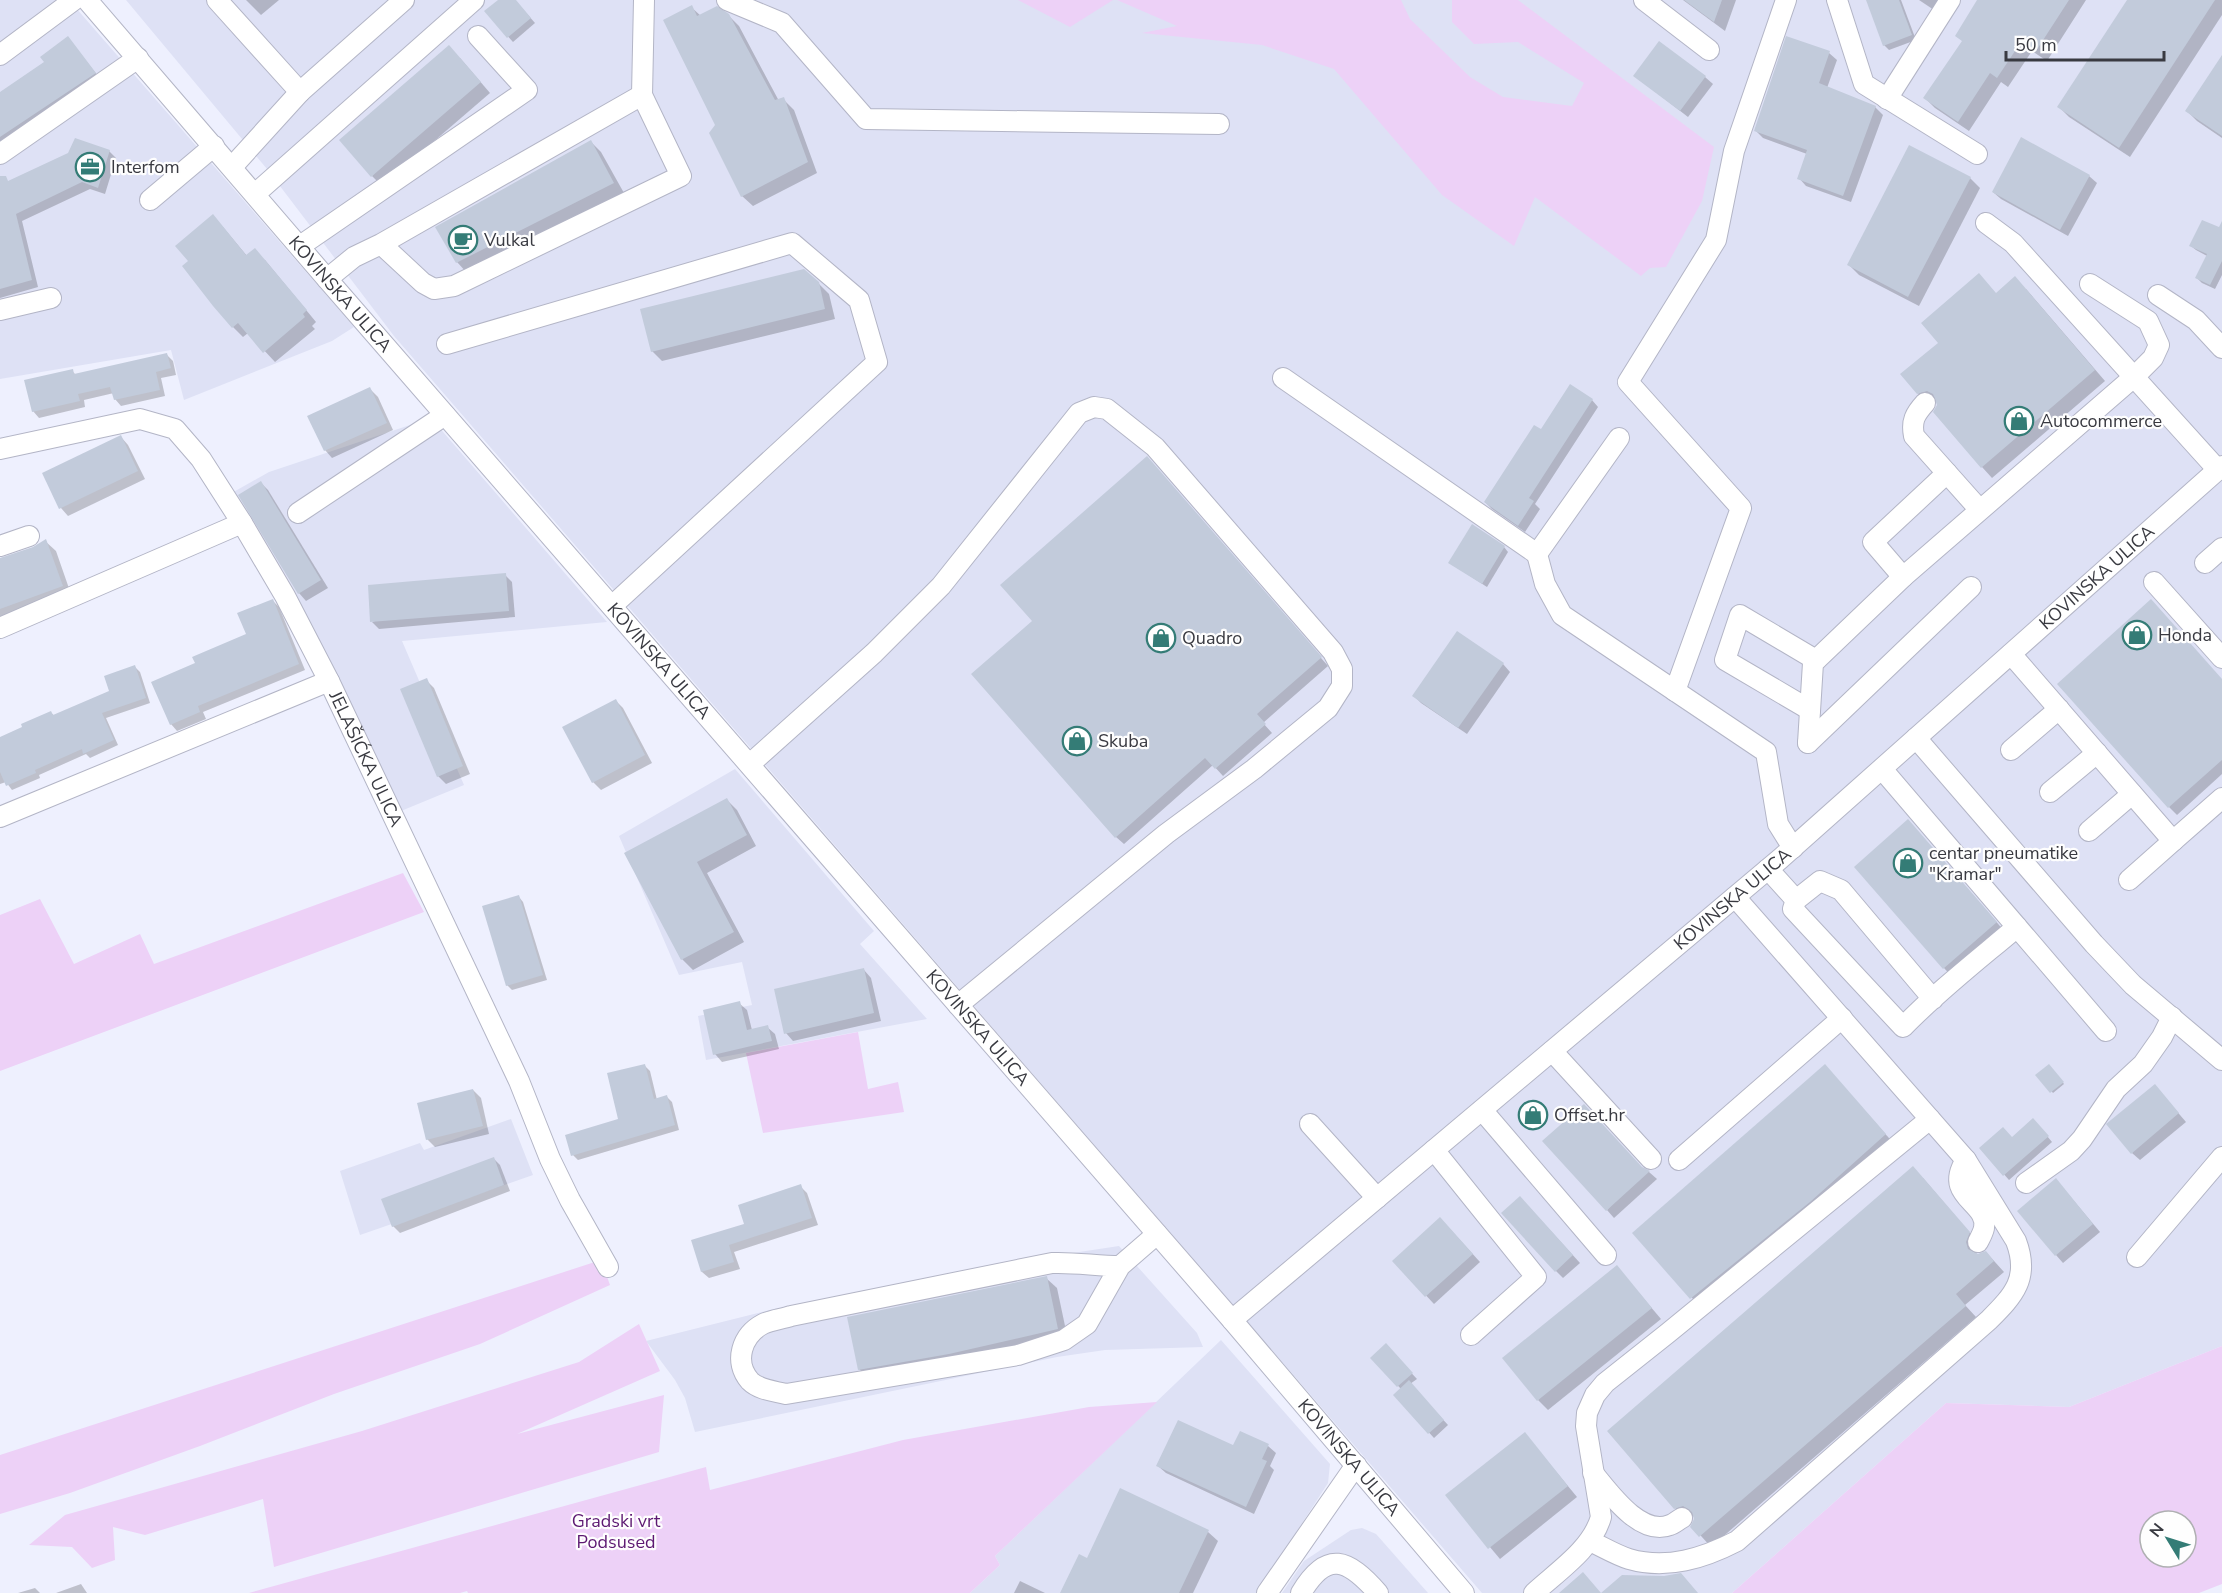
<svg xmlns="http://www.w3.org/2000/svg" width="2222" height="1593" viewBox="0 0 2222 1593" font-family="'Nunito Sans',sans-serif">
	<style>
		.built { fill: #dee1f5 }
		.green { fill: #edd1f7; fill-rule: evenodd }
		.shadow { fill: #0003 }
		.building { fill: #c2cbdb }
		.lines { fill: none; stroke-linecap: round; stroke-linejoin: round }
		.minor-casing { stroke: #b3b5c6; stroke-width: 22 }
		.minor { stroke: #fff; stroke-width: 20 }
		.labels { text-anchor: middle; dominant-baseline: central; stroke-width: 4.5; stroke-linejoin: round; paint-order: stroke }
		.poi-label { font-size: 18px; fill: #393a41; stroke: #fefefe; text-anchor: start }
		.street-label { font-size: 18px; fill: #393a41; stroke: #fefefe }
		.park-label { font-size: 18px; fill: #5d1972; stroke: #fefefe }
	</style>
	<rect width="100%" height="100%" fill="#eef0fe"/>
	<g class="built">
		<path d="M0,0H69L354,327L332,341L184,400L171,350L0,379Z"/>
		<path d="M126,0H2222V1346L2069,1407L1946,1403L1732,1593H1482L394,336L267,169Z"/>
		<path d="M431,418L607,622L402,641L464,785L401,811L230,494L269,472Z"/>
		<path d="M735,769L874,931L860,944L927,1019L706,1060L698,1016L752,1005L742,962L679,975L619,836Z"/>
		<path d="M511,1119L533,1175L360,1235L340,1171L420,1143L424,1150Z"/>
		<path d="M1119,1246L1197,1333L1203,1347L1105,1350L1057,1357L695,1432L685,1398L675,1380L646,1341L774,1309L1066,1254Z"/>
		<path d="M1221,1340L1330,1464L1328,1483L1257,1593H970L1000,1565L995,1556Z"/>
		<path d="M1362,1528L1376,1534L1428,1593H1282L1304,1561L1351,1530Z"/>
	</g>
	<g class="green">
		<path d="M1018,0H1113L1070,27Z"/>
		<path d="M1117,0H1401L1410,19L1470,77L1503,97L1572,106L1584,83L1518,42L1474,44L1452,22V0H1518L1714,147L1702,201L1666,267L1650,268L1641,276L1535,197L1514,246L1442,195L1334,69L1262,45L1142,33L1177,26Z"/>
		<path d="M403,873L424,912L0,1071V915L40,899L74,964L140,934L154,964Z"/>
		<path d="M858,1032L868,1089L898,1082L904,1112L763,1133L746,1053Z"/>
		<path d="M601,1260L610,1285L480,1344L334,1394L200,1446L70,1493L0,1514V1455Z"/>
		<path d="M639,1324L660,1371L517,1434L664,1395L659,1452L274,1567L263,1499L145,1535L113,1527L115,1560L92,1568L72,1547L29,1545L65,1515L362,1431L579,1362Z"/>
		<path d="M2222,1346V1584L2199,1593H1732L1946,1403L2069,1407ZM2150,1521H2186V1557H2150Z"/>
		<path d="M1157,1402L995,1556L1000,1565L970,1593H468L467,1591L460,1593H249L706,1467L710,1490L903,1440L1089,1407Z"/>
	</g>
	<g class="shadow">
		<path d="M246,0H279L261,15Z"/>
		<path d="M500,0H515L535,23L513,42L486,12Z"/>
		<path d="M1683,0H1736L1725,31Z"/>
		<path d="M1879,0H1901L1916,40L1889,50L1884,45Z"/>
		<path d="M1919,0H1940L1934,10Z"/>
		<path d="M1979,0H2086L2047,61L2032,51L2008,87L2001,82L1969,131L1935,108L1925,98L1963,42Z"/>
		<path d="M2129,0H2222V15L2130,157L2069,117L2059,107Z"/>
		<path d="M691,7L701,16L728,15L739,26L779,101L783,99L794,110L817,173L753,206L742,196L716,125Z"/>
		<path d="M68,38L101,80L0,148V94L46,62Z"/>
		<path d="M1787,38L1829,53L1837,60L1827,88L1875,107L1883,115L1851,202L1806,186L1799,178L1807,154L1763,138L1755,130Z"/>
		<path d="M2222,57V138L2197,121L2187,111Z"/>
		<path d="M460,58L490,93L382,186L372,176Z"/>
		<path d="M1635,76L1705,77L1713,84L1688,117Z"/>
		<path d="M591,142L601,152L624,193L467,273L457,262Z"/>
		<path d="M109,151L116,158L105,194L90,189L22,221L38,287L0,298V186Z"/>
		<path d="M2089,176L2097,183L2068,236L2001,199L1993,192Z"/>
		<path d="M1970,178L1980,188L1919,306L1859,275L1849,265Z"/>
		<path d="M223,227L247,256L265,260L316,322L312,326L315,329L275,362L248,333L243,337L233,327L190,261Z"/>
		<path d="M2222,230V275L2215,289L2202,283L2197,278L2207,256L2196,250L2191,246Z"/>
		<path d="M818,283L829,294L835,319L662,361L652,351Z"/>
		<path d="M2026,289L2105,381L1992,478L1982,467L1937,401L1929,404L1918,393Z"/>
		<path d="M167,355L173,361L176,375L161,378L165,396L121,406L115,399L114,393L84,400L85,407L39,418L33,411L72,371L76,375Z"/>
		<path d="M370,389L378,397L393,430L332,458L325,450Z"/>
		<path d="M1592,400L1598,407L1535,504L1540,509L1525,532L1492,509L1485,502L1541,431Z"/>
		<path d="M121,437L128,445L145,479L68,516L61,508L44,474Z"/>
		<path d="M1154,466L1328,666L1263,723L1272,733L1223,776L1213,765L1124,844L1116,837L1034,621Z"/>
		<path d="M261,483L268,490L328,588L306,601L299,593Z"/>
		<path d="M45,541L56,551L72,597L0,623V559L34,549Z"/>
		<path d="M1504,547L1508,552L1487,587L1450,563Z"/>
		<path d="M505,575L512,582L515,617L379,629L372,622Z"/>
		<path d="M273,601L279,607L305,670L203,712L206,719L177,731L171,724L153,683L197,664L248,634Z"/>
		<path d="M1503,664L1510,672L1467,734L1421,703L1414,696Z"/>
		<path d="M135,667L140,672L150,703L106,718L118,745L90,758L86,754L39,775L40,778L12,790L6,782L0,784V739L51,713L55,716L111,692Z"/>
		<path d="M426,680L434,688L470,774L446,784L438,776Z"/>
		<path d="M2222,680V774L2177,815L2169,807Z"/>
		<path d="M616,701L623,708L652,763L601,790L593,782Z"/>
		<path d="M727,800L737,810L756,846L707,873L744,942L693,970L682,959L626,853Z"/>
		<path d="M1918,832L2006,933L1954,979L1944,968Z"/>
		<path d="M519,897L523,902L547,980L512,990L507,985Z"/>
		<path d="M864,970L871,978L881,1021L793,1041L786,1033Z"/>
		<path d="M739,1003L747,1010L752,1030L767,1027L775,1034L779,1049L722,1062L715,1054Z"/>
		<path d="M645,1066L650,1071L657,1100L667,1097L672,1102L679,1130L578,1160L573,1155L620,1120Z"/>
		<path d="M2049,1066L2064,1084L2053,1093L2038,1075Z"/>
		<path d="M1835,1077L1896,1146L1702,1309L1634,1233Z"/>
		<path d="M473,1090L481,1098L489,1134L435,1147L427,1139Z"/>
		<path d="M2162,1094L2186,1122L2140,1160L2132,1153Z"/>
		<path d="M2038,1125L2052,1142L2009,1180L1981,1148L2012,1139Z"/>
		<path d="M493,1158L500,1165L510,1191L400,1233L393,1226Z"/>
		<path d="M1642,1169L1649,1172L1657,1179L1614,1218L1607,1210Z"/>
		<path d="M1923,1178L1979,1244L1976,1255L1986,1252L2004,1272L1965,1305L1976,1317L1711,1547L1692,1526L1695,1519V1516L1686,1518L1675,1508Z"/>
		<path d="M800,1186L807,1193L818,1225L734,1252L740,1269L709,1278L702,1272L693,1241L746,1225Z"/>
		<path d="M2063,1188L2100,1232L2063,1263L2056,1255Z"/>
		<path d="M1527,1205L1580,1263L1563,1278L1556,1271Z"/>
		<path d="M1448,1227L1480,1262L1434,1304L1394,1261Z"/>
		<path d="M1617,1267L1661,1319L1548,1410L1538,1400Z"/>
		<path d="M1046,1278L1057,1288L1068,1340L870,1379L859,1369Z"/>
		<path d="M1386,1346L1417,1379L1410,1384L1448,1425L1434,1438L1395,1395L1401,1389L1372,1358Z"/>
		<path d="M1525,1434L1577,1497L1500,1559L1447,1496Z"/>
		<path d="M1268,1446L1276,1453L1270,1466L1274,1470L1254,1514L1166,1473L1158,1466L1234,1447Z"/>
		<path d="M1208,1532L1218,1541L1193,1593H1062L1087,1560Z"/>
		<path d="M1020,1581L1045,1593H1014Z"/>
		<path d="M81,1584L87,1593H56Z"/>
		<path d="M35,1588L40,1593H18Z"/>
	</g>
	<g class="building">
		<path d="M498,0H516L531,18L507,38L484,11Z"/>
		<path d="M1684,0H1722L1714,22Z"/>
		<path d="M1866,0H1899L1912,35L1883,46Z"/>
		<path d="M1977,0H2069L2036,51L2021,42L1997,78L1990,73L1958,122L1923,98L1962,41L1955,36Z"/>
		<path d="M2127,0H2215L2119,148L2057,107Z"/>
		<path d="M692,5L697,16L717,6L729,14L775,100L784,97L808,162L741,197L709,133L715,125L663,20Z"/>
		<path d="M68,36L96,73L0,137V92L44,62L40,57Z"/>
		<path d="M1786,36L1830,51L1819,83L1876,106L1843,196L1797,179L1807,150L1754,131Z"/>
		<path d="M1659,41L1706,76L1680,111L1633,76Z"/>
		<path d="M449,45L481,82L371,177L339,140Z"/>
		<path d="M2222,55V136L2185,111Z"/>
		<path d="M2021,137L2090,175L2060,230L1992,192Z"/>
		<path d="M75,138L110,150L98,188L82,182L16,214L32,280L0,289V176H6L8,181L68,153Z"/>
		<path d="M591,140L614,183L456,263L435,227Z"/>
		<path d="M1909,145L1971,177L1908,297L1847,265Z"/>
		<path d="M213,214L246,255L255,248L307,310L303,314L305,317L263,353L238,323L232,328L213,306L182,266L188,261L175,246Z"/>
		<path d="M2202,220L2219,227L2222,221V261L2210,285L2195,278L2207,254L2189,246Z"/>
		<path d="M804,269L819,282L825,309L651,352L640,309Z"/>
		<path d="M1979,273L1996,293L2015,276L2095,370L1981,468L1933,412L1937,405L1933,394L1927,391L1917,394L1900,374L1938,343L1921,323Z"/>
		<path d="M167,353L171,368L156,372L160,390L114,400L110,387L78,394L80,401L32,412L24,380L73,369L74,374Z"/>
		<path d="M1570,384L1593,399L1529,498L1534,501L1518,526L1484,502L1534,425L1541,429Z"/>
		<path d="M370,387L387,423L324,451L307,416Z"/>
		<path d="M121,435L138,471L59,509L42,473Z"/>
		<path d="M1147,456L1322,657L1257,714L1266,724L1215,769L1205,758L1115,838L971,674L1032,621L1000,585Z"/>
		<path d="M261,481L321,580L298,594L238,495Z"/>
		<path d="M1472,524L1505,546L1482,584L1448,563Z"/>
		<path d="M46,539L63,586L0,609V558L33,547Z"/>
		<path d="M506,573L509,611L370,622L368,585Z"/>
		<path d="M273,599L299,664L198,706L200,712L170,725L151,682L195,663L192,657L246,634L237,613Z"/>
		<path d="M2151,599L2222,679V760L2168,808L2057,684Z"/>
		<path d="M1457,631L1504,663L1458,728L1412,696Z"/>
		<path d="M135,665L146,698L102,713L114,740L83,754L82,749L35,770L36,773L6,786L0,772V737L22,727L21,724L51,711L53,715L109,691L104,676Z"/>
		<path d="M427,678L463,766L437,777L400,689Z"/>
		<path d="M616,699L645,755L592,783L562,727Z"/>
		<path d="M727,798L747,835L697,862L734,932L681,960L624,853Z"/>
		<path d="M1908,819L1997,922L1943,969L1854,867Z"/>
		<path d="M519,895L543,975L506,986L482,906Z"/>
		<path d="M864,968L874,1013L784,1034L774,989Z"/>
		<path d="M740,1001L747,1030L768,1025L772,1041L713,1055L703,1010Z"/>
		<path d="M645,1064L654,1099L667,1095L675,1125L571,1156L565,1135L618,1119L607,1073Z"/>
		<path d="M1825,1064L1886,1134L1810,1202L1690,1299L1632,1233Z"/>
		<path d="M2049,1064L2064,1082L2050,1093L2035,1075Z"/>
		<path d="M2155,1084L2179,1113L2131,1154L2106,1124Z"/>
		<path d="M473,1089L483,1126L426,1140L417,1103Z"/>
		<path d="M1584,1104L1642,1167L1650,1171L1606,1211L1542,1141Z"/>
		<path d="M2033,1118L2049,1136L2003,1176L1979,1148L2003,1127L2012,1137Z"/>
		<path d="M494,1157L504,1185L392,1227L381,1199Z"/>
		<path d="M1913,1166L1970,1232L1966,1242L1968,1249L1978,1254L1986,1251L1994,1261L1956,1294L1966,1306L1699,1537L1690,1527L1694,1519L1692,1512L1683,1506L1674,1509L1607,1431Z"/>
		<path d="M2056,1178L2093,1224L2055,1256L2017,1211Z"/>
		<path d="M801,1184L812,1218L729,1245L734,1262L701,1272L691,1240L744,1224L738,1205Z"/>
		<path d="M1520,1196L1573,1255L1555,1272L1501,1213Z"/>
		<path d="M1440,1217L1473,1254L1425,1297L1392,1261Z"/>
		<path d="M1617,1265L1652,1308L1537,1401L1502,1358Z"/>
		<path d="M1047,1276L1058,1329L949,1354L858,1370L847,1317Z"/>
		<path d="M1386,1343L1413,1373L1397,1387L1370,1358Z"/>
		<path d="M1409,1380L1444,1420L1428,1434L1393,1395Z"/>
		<path d="M1178,1420L1233,1445L1240,1431L1269,1444L1262,1459L1267,1461L1246,1507L1156,1466Z"/>
		<path d="M1525,1432L1568,1486L1488,1549L1445,1495Z"/>
		<path d="M1120,1488L1209,1530L1179,1593H1060L1079,1554L1087,1558Z"/>
		<path d="M1583,1572L1601,1593L1622,1575L1664,1576L1681,1573L1698,1593H1559Z"/>
	</g>
	<g class="lines">
		<g class="minor-casing">
			<g id="minor">
				<path id="s1" d="M87,0L327,279L1232,1320L1464,1593"/>
				<path d="M217,0L300,92L404,0"/>
				<path d="M727,0L782,23L866,119L1219,124"/>
				<path d="M1644,0L1709,50"/>
				<path d="M1837,0L1864,84L1977,154"/>
				<path d="M0,55L74,0"/>
				<path d="M642,95L644,0"/>
				<path d="M1887,99L1950,0"/>
				<path d="M0,154L138,58"/>
				<path d="M232,167L300,92"/>
				<path d="M255,194L474,0"/>
				<path d="M150,200L214,146"/>
				<path d="M1986,223L2013,243L2218,470"/>
				<path d="M300,246L527,90L478,36"/>
				<path d="M327,279L354,257L381,244L642,95L681,176L454,286L434,289L423,283L381,244"/>
				<path d="M2158,295L2196,320L2222,348"/>
				<path d="M0,310L51,298"/>
				<path d="M447,344L792,243L859,300L877,362L612,606"/>
				<path d="M1283,378L1537,554"/>
				<path d="M1925,403C1915,414 1911,421 1914,436L1979,509"/>
				<path d="M1619,438L1537,554L1545,584L1562,615L1766,752L1778,824L1793,848"/>
				<path id="s2" d="M0,449L140,419L175,429L201,459L242,523L285,596L329,681L519,1081L550,1159L570,1200L608,1267"/>
				<path d="M298,513L445,415"/>
				<path d="M0,546L29,536"/>
				<path d="M2205,563L2222,548"/>
				<path d="M1903,577L1873,542L1947,473"/>
				<path d="M2154,582L2222,658"/>
				<path d="M0,628L242,523"/>
				<path d="M2011,654L2173,841L2129,880"/>
				<path d="M1675,691L1741,508L1628,382L1716,240L1734,151L1786,0"/>
				<path d="M1810,710L1725,660L1740,615L1816,660"/>
				<path d="M1916,738L2094,944L2133,985L2222,1060"/>
				<path d="M1808,743L1813,663L1903,577L2135,376L2153,358L2159,345L2148,321L2090,284"/>
				<path d="M1808,743L1971,587"/>
				<path d="M2011,750L2059,709"/>
				<path d="M750,764L874,653L941,586L1079,413L1094,407L1107,409L1155,447L1333,652L1342,669V686L1328,708L1254,769L1166,834L958,1005"/>
				<path d="M1882,769L2106,1031"/>
				<path d="M2050,792L2097,753"/>
				<path d="M0,817L329,681"/>
				<path d="M2089,831L2132,794"/>
				<path d="M2173,841L2222,798"/>
				<path d="M1768,869L1796,900"/>
				<path d="M1933,999L1841,890L1820,881L1796,900L1793,909L1903,1027C1938,991 1978,960 2017,927"/>
				<path d="M1552,1051L1651,1159"/>
				<path d="M1482,1110L1606,1255"/>
				<path d="M1310,1124L1377,1198"/>
				<path d="M1434,1150L1536,1277L1471,1335"/>
				<path d="M1679,1160L1842,1018"/>
				<path d="M1966,1160C1942,1197 1989,1202 1984,1228C1983,1233 1980,1238 1978,1242"/>
				<path d="M2026,1183L2071,1151L2082,1139L2116,1089L2143,1064L2162,1037L2172,1017"/>
				<path d="M2137,1257L2222,1157"/>
				<path d="M1120,1266C1097,1266 1075,1262 1052,1263L791,1316C782,1319 771,1320 763,1324C742,1335 733,1362 750,1381C759,1390 774,1391 786,1394L1018,1355L1064,1340L1087,1324L1120,1266L1157,1234"/>
				<path id="s3" d="M1232,1320L1780,859L2222,466"/>
				<path d="M1593,1473C1609,1492 1640,1537 1670,1525C1674,1524 1678,1520 1682,1518"/>
				<path d="M1590,1541C1603,1547 1616,1555 1629,1559C1667,1570 1704,1558 1737,1541L1989,1320C2014,1295 2030,1278 2016,1241L1966,1160L1735,897"/>
				<path d="M1267,1593L1356,1465"/>
				<path d="M1301,1593C1327,1549 1348,1559 1378,1593"/>
				<path d="M1534,1593C1558,1571 1592,1549 1601,1517L1586,1426L1587,1413L1595,1395L1605,1383L1668,1333L1930,1119"/>
			</g>
		</g>
		<use href="#minor" class="minor"/>
	</g>
	<defs>
		<g id="office-ring" transform="scale(1.5)"><circle r="9.5" fill="#fefefe" stroke="#347c76" stroke-width="1.5"/><path d="M-6-3h4V-5.5h4V-3h4V5H-6ZM-1-4.5V-3h2v-1.5ZM-6 0V1H6V0Z" fill="#347c76"/></g>
		<g id="cafe-ring" transform="scale(1.5)"><circle r="9.5" fill="#fefefe" stroke="#347c76" stroke-width="1.5"/><path d="M-5.5-4.5H6V0H3Q3 3.5 0 3.5H-2.5Q-5.5 3.5-5.5 0ZM3-3.2v2h1.7v-2ZM-6 4.5H4V6H-6Z" fill="#347c76"/></g>
		<g id="shop-ring" transform="scale(1.5)"><circle r="9.5" fill="#fefefe" stroke="#347c76" stroke-width="1.5"/><path d="M-5-2.5h2.3a2.7 3.5 0 0 1 5.4 0H5L5.5 6h-11ZM-1.5-2.5h3a1.5 2.3 0 0 0-3 0Z" fill="#347c76"/></g>
	</defs>
	<g fill-rule="evenodd">
		<use href="#office-ring" x="90" y="167"/>
		<use href="#cafe-ring" x="463" y="240"/>
		<use href="#shop-ring" x="2019" y="421"/>
		<use href="#shop-ring" x="2137" y="635"/>
		<use href="#shop-ring" x="1161" y="638"/>
		<use href="#shop-ring" x="1077" y="741"/>
		<use href="#shop-ring" x="1908" y="863"/>
		<use href="#shop-ring" x="1533" y="1115"/>
	</g>
	<g class="labels">
		<g class="poi-label">
			<text x="111" y="167">Interfom</text>
			<text x="484" y="240">Vulkal</text>
			<text x="2040" y="421">Autocommerce</text>
			<text x="2158" y="635">Honda</text>
			<text x="1182" y="638">Quadro</text>
			<text x="1098" y="741">Skuba</text>
			<text x="1929" y="853">centar pneumatike<tspan x="1929" dy="21">"Kramar"</tspan></text>
			<text x="1554" y="1115">Offset.hr</text>
		</g>
		<g class="street-label">
			<text stroke="none"><textPath href="#s1" startOffset="388">KOVINSKA ULICA</textPath></text>
			<text stroke="none"><textPath href="#s3" startOffset="1140">KOVINSKA ULICA</textPath></text>
			<text stroke="none"><textPath href="#s1" startOffset="874">KOVINSKA ULICA</textPath></text>
			<text stroke="none"><textPath href="#s2" startOffset="562">JELAŠIĆKA ULICA</textPath></text>
			<text stroke="none"><textPath href="#s3" startOffset="654">KOVINSKA ULICA</textPath></text>
			<text stroke="none"><textPath href="#s1" startOffset="1360">KOVINSKA ULICA</textPath></text>
			<text stroke="none"><textPath href="#s1" startOffset="1928">KOVINSKA ULICA</textPath></text>
		</g>
		<g class="park-label">
			<text x="616" y="1521">Gradski vrt<tspan x="616" dy="21">Podsused</tspan></text>
		</g>
	</g>
	<g transform="translate(2168 1539) rotate(308)"><circle r="28" fill="#fefefe" stroke="#afb0b2" stroke-width="1.5"/>
	<path d="M0-4.5L10 22L0 15L-10 22Z" fill="#347c76"/>
	<text y="-9" font-size="16" font-weight="bold" text-anchor="middle" fill="#393a41">N</text>
	</g>
	<path d="M2006 51v9h158v-9" fill="none" stroke="#393a41" stroke-width="3"/>
	<text x="2015" y="51" font-size="18" fill="#393a41" stroke="#fefefe" stroke-width="4.5" paint-order="stroke">50 m</text>
</svg>
